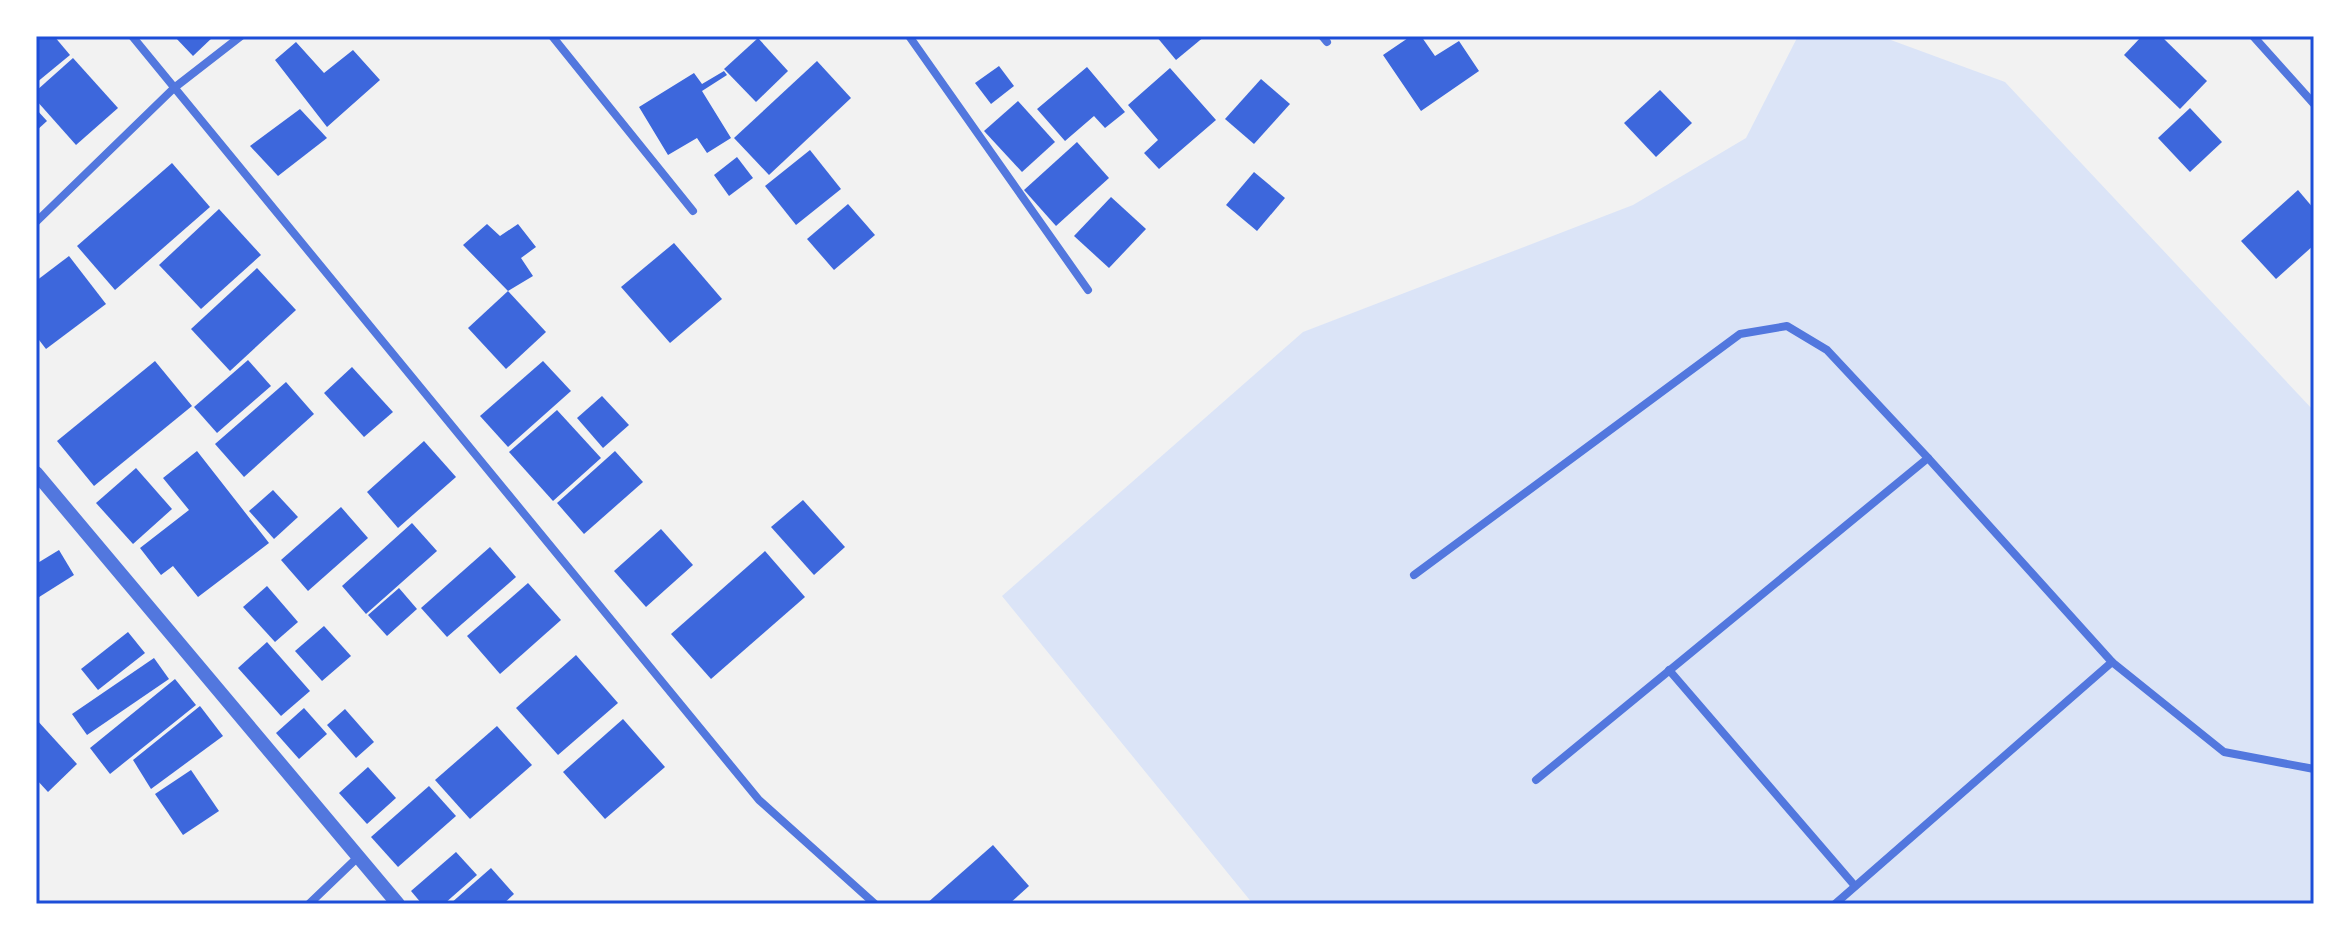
<svg xmlns="http://www.w3.org/2000/svg" width="2350" height="940" viewBox="0 0 2350 940" font-family="'Alegreya Sans',sans-serif">
	<style>
		.green { fill: #dbe4f7 }
		.building { fill: #3d67dc }
		.lines { fill: none; stroke-linecap: round; stroke-linejoin: round }
		.minor { stroke: #5277de; stroke-width: 8 }
		.tertiary { stroke: #5277de; stroke-width: 14 }
		.neatline { fill: none; stroke: #1d4ed8; stroke-width: 3 }
	</style>
	<rect width="100%" height="100%" fill="#f2f2f2"/>
	<path class="green" d="M1798,36H1880L2005,82L2314,411V904H1253L1002,596L1303,332L1633,205L1746,138Z"/>
	<g class="building">
		<path d="M36,36H54L70,55L36,83Z"/>
		<path d="M174,36H214L193,56Z"/>
		<path d="M1156,36H1205L1176,60Z"/>
		<path d="M1411,36H1421L1435,56L1459,41L1479,71L1421,111L1383,55Z"/>
		<path d="M2142,36H2161L2207,81L2180,109L2124,55Z"/>
		<path d="M758,38L788,71L756,102L724,69Z"/>
		<path d="M296,42L324,73L353,50L380,80L327,127L275,60Z"/>
		<path d="M73,58L118,108L76,145L36,100V91Z"/>
		<path d="M817,61L851,98L769,175L734,138Z"/>
		<path d="M999,66L1014,86L991,104L975,83Z"/>
		<path d="M1087,67L1125,112L1105,128L1094,116L1065,141L1037,109Z"/>
		<path d="M1170,68L1216,120L1159,169L1144,153L1158,140L1128,105Z"/>
		<path d="M724,71L727,75L702,91L731,138L707,153L697,138L668,155L639,107L694,73L702,84Z"/>
		<path d="M1261,79L1290,104L1254,144L1225,119Z"/>
		<path d="M1660,90L1692,123L1656,157L1624,123Z"/>
		<path d="M1018,101L1055,142L1022,172L984,131Z"/>
		<path d="M2190,108L2222,142L2190,172L2158,138Z"/>
		<path d="M36,109L47,121L36,131Z"/>
		<path d="M300,109L327,138L278,176L250,146Z"/>
		<path d="M1077,142L1109,178L1056,226L1024,190Z"/>
		<path d="M810,150L841,189L796,225L765,186Z"/>
		<path d="M737,157L753,178L729,196L714,175Z"/>
		<path d="M172,163L210,207L115,290L77,246Z"/>
		<path d="M1254,172L1285,198L1257,231L1226,205Z"/>
		<path d="M2298,190L2314,209V245L2276,279L2241,241Z"/>
		<path d="M1111,197L1146,229L1109,268L1074,236Z"/>
		<path d="M848,204L875,235L834,270L807,239Z"/>
		<path d="M219,209L261,255L201,309L159,265Z"/>
		<path d="M487,224L500,236L518,224L536,247L521,258L533,276L508,291L463,245Z"/>
		<path d="M674,243L722,299L670,343L621,287Z"/>
		<path d="M69,256L106,304L46,349L36,336V281Z"/>
		<path d="M257,268L296,310L230,371L191,329Z"/>
		<path d="M508,291L546,332L506,369L468,328Z"/>
		<path d="M248,360L271,386L217,433L194,407Z"/>
		<path d="M155,361L192,406L94,486L57,441Z"/>
		<path d="M543,361L571,391L508,447L480,416Z"/>
		<path d="M352,367L393,412L364,437L324,393Z"/>
		<path d="M286,382L314,414L244,477L215,444Z"/>
		<path d="M602,396L629,425L603,448L577,418Z"/>
		<path d="M557,410L601,458L553,501L509,452Z"/>
		<path d="M424,441L456,477L398,528L367,492Z"/>
		<path d="M197,451L269,543L198,597L173,566L161,575L140,548L189,510L163,478Z"/>
		<path d="M615,451L643,482L584,534L557,503Z"/>
		<path d="M136,468L172,509L133,544L96,503Z"/>
		<path d="M273,490L298,517L274,539L249,511Z"/>
		<path d="M803,500L845,547L814,575L771,527Z"/>
		<path d="M341,507L368,538L308,591L281,560Z"/>
		<path d="M412,523L437,551L366,614L342,586Z"/>
		<path d="M661,529L693,565L646,607L614,571Z"/>
		<path d="M490,547L516,577L447,637L421,608Z"/>
		<path d="M59,550L74,575L36,599V564Z"/>
		<path d="M765,551L805,597L711,679L671,634Z"/>
		<path d="M528,583L561,620L500,674L467,636Z"/>
		<path d="M267,586L298,622L275,642L243,607Z"/>
		<path d="M399,588L417,609L387,636L368,615Z"/>
		<path d="M324,626L351,656L322,681L295,651Z"/>
		<path d="M128,632L145,653L98,690L81,669Z"/>
		<path d="M267,642L310,691L281,716L238,668Z"/>
		<path d="M576,655L618,703L558,755L516,708Z"/>
		<path d="M154,658L169,679L87,735L72,714Z"/>
		<path d="M175,679L196,705L110,774L90,748Z"/>
		<path d="M200,706L223,736L151,789L133,760Z"/>
		<path d="M304,708L327,734L299,759L276,733Z"/>
		<path d="M345,709L374,742L356,758L327,725Z"/>
		<path d="M36,719L77,764L48,792L36,779Z"/>
		<path d="M623,719L665,767L605,819L563,772Z"/>
		<path d="M497,726L532,765L470,819L435,780Z"/>
		<path d="M368,767L396,798L367,824L339,793Z"/>
		<path d="M191,770L219,811L183,835L155,794Z"/>
		<path d="M429,786L456,816L398,867L371,837Z"/>
		<path d="M993,845L1029,886L1009,904H926Z"/>
		<path d="M456,852L477,875L444,904H422L411,891Z"/>
		<path d="M491,868L514,894L503,904H450Z"/>
	</g>
	<g class="lines">
		<g class="minor">
			<path d="M132,36L759,800L875,904"/>
			<path d="M552,36L693,211"/>
			<path d="M909,36L1088,290"/>
			<path d="M1322,36L1327,42"/>
			<path d="M2253,36L2314,104"/>
			<path d="M36,222L174,88L241,36"/>
			<path d="M1414,575L1740,334L1787,326L1827,350L1928,458L2112,662L2224,752L2314,769"/>
			<path d="M1669,670L1855,886"/>
			<path d="M1536,780L1928,458"/>
			<path d="M309,904L357,858"/>
			<path d="M1835,904L2112,662"/>
		</g>
		<path class="tertiary" d="M36,473L398,904"/>
	</g>
	<rect width="2350" height="940" fill="none" stroke="#ffffff" stroke-width="76"/>
	<rect x="38" y="38" width="2274" height="864" class="neatline"/>
</svg>
